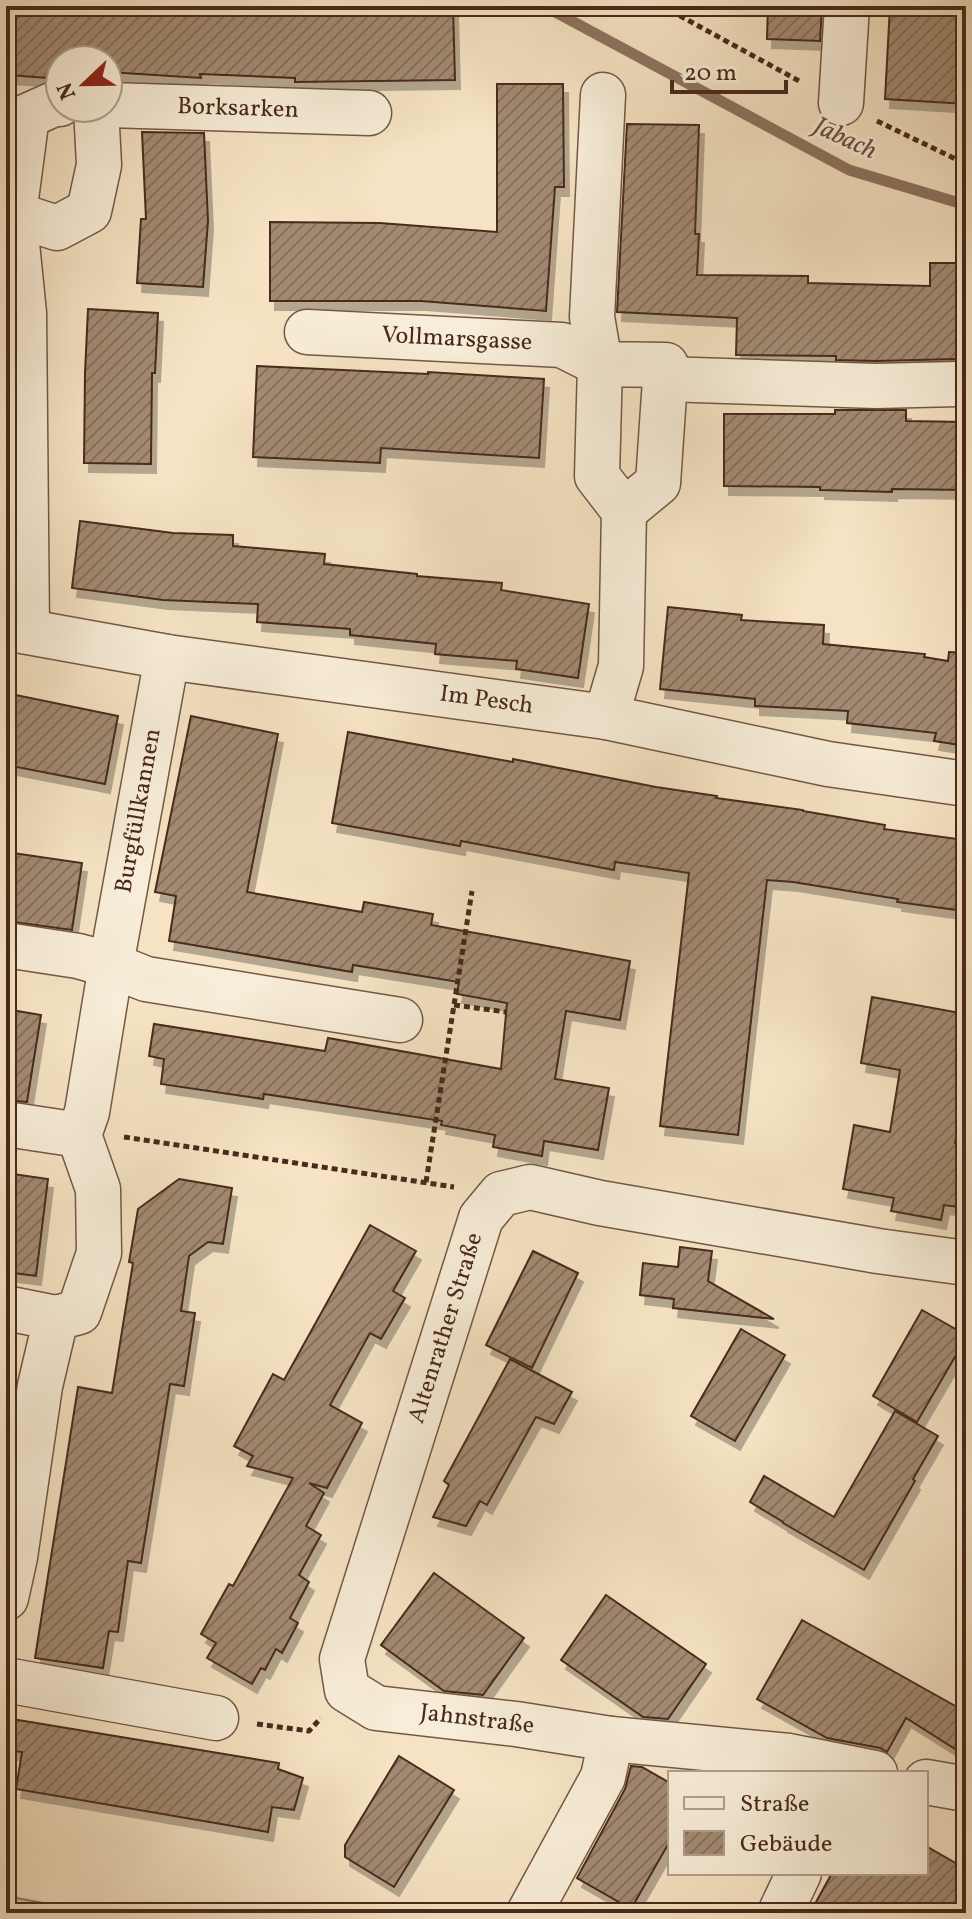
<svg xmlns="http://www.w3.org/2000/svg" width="972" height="1919" viewBox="0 0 972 1919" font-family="Vollkorn,serif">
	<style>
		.grass { fill: url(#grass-dots); stroke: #907660; stroke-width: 2 }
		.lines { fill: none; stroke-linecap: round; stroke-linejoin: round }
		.stream { stroke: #8d735e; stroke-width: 11 }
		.building { fill: url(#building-hatch); stroke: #49291b; stroke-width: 2; filter: url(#shadow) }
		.minor-casing { stroke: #745845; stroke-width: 47 }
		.path { stroke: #49291b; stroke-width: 5; stroke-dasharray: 6 4; stroke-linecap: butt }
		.minor { stroke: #f8edd8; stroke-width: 44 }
		.labels { text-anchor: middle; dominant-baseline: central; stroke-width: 6; stroke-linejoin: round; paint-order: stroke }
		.street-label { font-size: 24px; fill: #49291b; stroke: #f8edd8 }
		.water-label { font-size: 26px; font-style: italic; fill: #6b4e3c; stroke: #f8edd8 }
	</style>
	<defs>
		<pattern id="grass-dots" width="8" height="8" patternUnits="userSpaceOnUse" patternTransform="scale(2)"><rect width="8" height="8" fill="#d8c3a6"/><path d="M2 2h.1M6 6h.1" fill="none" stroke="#b19e86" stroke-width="1.8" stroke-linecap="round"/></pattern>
		<pattern id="building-hatch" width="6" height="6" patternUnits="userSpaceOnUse" patternTransform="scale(2)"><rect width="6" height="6" fill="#a28a72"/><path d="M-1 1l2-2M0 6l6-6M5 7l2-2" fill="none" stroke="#86715d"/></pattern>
		<filter id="shadow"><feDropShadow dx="5" dy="9" stdDeviation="0" flood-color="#0004"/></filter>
	</defs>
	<rect width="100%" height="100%" fill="#f5e3c3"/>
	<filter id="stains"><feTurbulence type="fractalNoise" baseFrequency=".0025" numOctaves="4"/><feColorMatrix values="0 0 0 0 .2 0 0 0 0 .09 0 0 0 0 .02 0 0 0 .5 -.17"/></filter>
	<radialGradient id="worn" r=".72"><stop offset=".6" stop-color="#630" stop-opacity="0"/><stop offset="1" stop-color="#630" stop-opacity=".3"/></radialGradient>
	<path class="grass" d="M6,1896L96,1913H6Z"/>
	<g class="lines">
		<path class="stream" d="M544,6L849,170L966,205"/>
	</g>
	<g class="building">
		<path d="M14,6L389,8V6H453L455,80L295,82V78L200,74L201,78L108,72V60H60V79L9,75Z"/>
		<path d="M768,6H822L820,41L767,39Z"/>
		<path d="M890,6H966V104L885,99Z"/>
		<path d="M497,84H563L564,187H555L546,311L421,301H270V222L380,223L497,232Z"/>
		<path d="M627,124L699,125L695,234H699L697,275L808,276V283L930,286V263H966V361L957,359L876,361L836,360V356L736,355L737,318L617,312Z"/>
		<path d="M142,132L204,133L208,221L203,287L137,283L141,219H146Z"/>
		<path d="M88,309L158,313L155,373H152L151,464L84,463L85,373Z"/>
		<path d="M257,366L428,374V372L544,379L539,458L381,448L380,463L253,457Z"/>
		<path d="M835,410H906V421L966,422V490L892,489V492L820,490V487L724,486V414H835Z"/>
		<path d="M80,521L173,533L233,535V546L325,554L324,564L417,574V576L502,583L501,590L589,604L578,678L516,669L517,661L435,654L436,644L350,635V629L257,622L258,604L163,600L72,588Z"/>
		<path d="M668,607L742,615L741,620L824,625L823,644L925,654L924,657L948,661L949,652L966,653V746L934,741L936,733L847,723L848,711L755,706V699L660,689Z"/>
		<path d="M6,693L118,716L105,784L6,765Z"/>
		<path d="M191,716L278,734L247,892L362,912L364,902L433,914L431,925L630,961L620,1020L566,1011L555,1079L609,1088L598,1150L544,1141L542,1156L493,1147L495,1135L441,1125L442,1121L264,1094L263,1099L161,1084L164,1059L149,1056L154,1024L325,1051L328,1038L501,1069L507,1003L457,994L459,982L353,965L352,972L169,941L176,896L155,892Z"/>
		<path d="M348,732L513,762V759L656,787L717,796L716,798L803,810V811L885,825L884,829L965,840L957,910L897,902L898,899L793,882L767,880L738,1135L660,1126L689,873L615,862L614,870L461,841L460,846L332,823Z"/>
		<path d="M6,852L82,863L72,930L6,921Z"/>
		<path d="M872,997L966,1014V1078L955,1143L966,1145V1208L944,1205L941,1220L891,1211L894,1198L843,1189L854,1125L890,1132L900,1070L861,1063Z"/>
		<path d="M6,1009L41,1015L27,1102L6,1100Z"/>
		<path d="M6,1173L48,1179L36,1276L6,1272Z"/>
		<path d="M179,1179L232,1188L223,1244L208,1242L189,1256L181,1311L195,1313L184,1386L170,1384L141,1563L128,1561L118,1632L109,1631L103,1668L35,1658L78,1387L112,1393L133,1263L129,1262L138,1209Z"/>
		<path d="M370,1225L416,1251L393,1291L405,1298L381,1339L370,1333L330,1405L362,1423L327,1488L309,1483L324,1493L306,1526L321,1535L299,1575L309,1582L290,1618L298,1623L282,1653L276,1649L265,1670L261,1668L252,1684L207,1658L216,1643L201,1634L229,1584L233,1586L293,1478L247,1466L253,1456L234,1446L273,1374L284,1380Z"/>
		<path d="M680,1247L712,1251L708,1281L774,1319L673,1308L674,1299L640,1295L643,1263L678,1267Z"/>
		<path d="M533,1251L578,1273L532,1368L486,1345Z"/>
		<path d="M922,1310L966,1335V1338L917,1422L873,1396Z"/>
		<path d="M741,1329L785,1355L735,1441L691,1416Z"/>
		<path d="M510,1359L572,1392L554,1424L536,1417L487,1505L480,1501L466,1526L433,1517L449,1485L444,1481Z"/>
		<path d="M895,1411L938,1436L913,1479L915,1481L864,1570L783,1523V1522L750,1502L764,1476L834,1517Z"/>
		<path d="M434,1573L524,1638L483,1695L444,1691L381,1645Z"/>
		<path d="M606,1595L706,1664L668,1719L643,1717L561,1660Z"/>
		<path d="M802,1620L966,1712V1756L906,1718L887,1752L880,1748L827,1738L757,1699Z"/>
		<path d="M6,1718L279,1763L278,1769L303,1778L294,1810L272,1807L268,1832L16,1789L22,1752L6,1750Z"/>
		<path d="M399,1756L454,1790L394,1887L345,1857V1845Z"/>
		<path d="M631,1766L642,1767L670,1783V1841L631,1909L577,1878L625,1789Z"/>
		<path d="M926,1846L966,1869V1903L957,1902L955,1913H810L832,1873H926Z"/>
	</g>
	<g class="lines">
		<g class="minor-casing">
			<g id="minor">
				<path d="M841,103L847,6"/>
				<path id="s1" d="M108,105L369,113"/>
				<path d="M6,213L14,214L57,228L89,211L99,165L96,108"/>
				<path id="s2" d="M307,332L562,345L600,364L666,365L658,483L624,511L597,476L600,364L592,317L603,95"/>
				<path d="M664,379L876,386L958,384"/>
				<path id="s3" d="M6,628L167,657L606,717L828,764L966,784"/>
				<path d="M27,631L24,313L14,214L27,116L54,104H60"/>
				<path d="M606,717L621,666L624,511"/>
				<path d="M6,945L78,956L111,965L146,979L400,1020"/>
				<path d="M6,1124L79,1135"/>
				<path d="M6,1308L56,1318"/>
				<path id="s4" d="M6,1598L15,1557L40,1386L56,1318L79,1312L99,1253L98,1189L79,1135L87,1112L111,965L167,657"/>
				<path d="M6,1680L216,1718"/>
				<path id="s5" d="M875,1773L789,1756L611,1739L516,1724L376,1708L347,1690L342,1659L481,1218L501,1194L530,1187L600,1203L878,1251L966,1263"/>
				<path d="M926,1782L966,1789"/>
				<path d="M529,1913L603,1777L611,1739"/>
				<path d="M780,1913L799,1873"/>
			</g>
		</g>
		<g class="path">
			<path d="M662,6L801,82"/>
			<path d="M877,121L966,164"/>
			<path d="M454,1005L506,1012"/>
			<path d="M124,1137L454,1187"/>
			<path d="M426,1182L472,891"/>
			<path d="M257,1724L309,1731L321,1718"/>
		</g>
		<use href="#minor" class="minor"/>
	</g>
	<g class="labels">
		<g class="street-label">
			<text stroke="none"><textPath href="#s1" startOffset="130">Borksarken</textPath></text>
			<text stroke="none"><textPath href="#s2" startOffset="150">Vollmarsgasse</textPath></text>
			<text stroke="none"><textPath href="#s3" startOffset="486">Im Pesch</textPath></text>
			<text stroke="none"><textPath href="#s4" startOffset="822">Burgfüllkannen</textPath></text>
			<text stroke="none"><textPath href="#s5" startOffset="916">Altenrather Straße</textPath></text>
			<text transform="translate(477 1720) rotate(7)">Jahnstraße</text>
		</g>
		<g class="water-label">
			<text transform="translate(845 139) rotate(25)">Jabach</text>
		</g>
	</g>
	<rect width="972" height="1919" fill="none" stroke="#f5e3c3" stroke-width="32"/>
	<rect x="8" y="8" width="956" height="1903" fill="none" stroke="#49291b" stroke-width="4"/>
	<rect x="16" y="16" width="940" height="1887" fill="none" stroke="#49291b" stroke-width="2"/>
	<rect x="668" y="1771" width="260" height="104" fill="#f8edd8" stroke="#b29f8c" stroke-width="2"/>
	<rect x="684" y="1797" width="40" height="12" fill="#f8edd8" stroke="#b29f8c" stroke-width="2"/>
	<text x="740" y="1811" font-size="24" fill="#49291b">Straße</text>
	<rect x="684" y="1831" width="40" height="24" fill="url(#building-hatch)" stroke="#b29f8c" stroke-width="2"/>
	<text x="740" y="1851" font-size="24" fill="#49291b">Gebäude</text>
	<g transform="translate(84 84) rotate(248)"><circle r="38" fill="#f8edd8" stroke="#b29f8c" stroke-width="2"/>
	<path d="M0-6L14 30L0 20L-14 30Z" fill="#8f2418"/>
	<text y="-12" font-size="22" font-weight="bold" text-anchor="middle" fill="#49291b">N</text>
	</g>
	<path d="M672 80v12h114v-12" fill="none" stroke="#49291b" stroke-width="4"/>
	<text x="684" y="80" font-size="24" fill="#49291b" stroke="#f8edd8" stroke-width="6" paint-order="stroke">20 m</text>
	<rect width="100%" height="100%" filter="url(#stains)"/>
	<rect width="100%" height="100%" fill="url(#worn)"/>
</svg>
